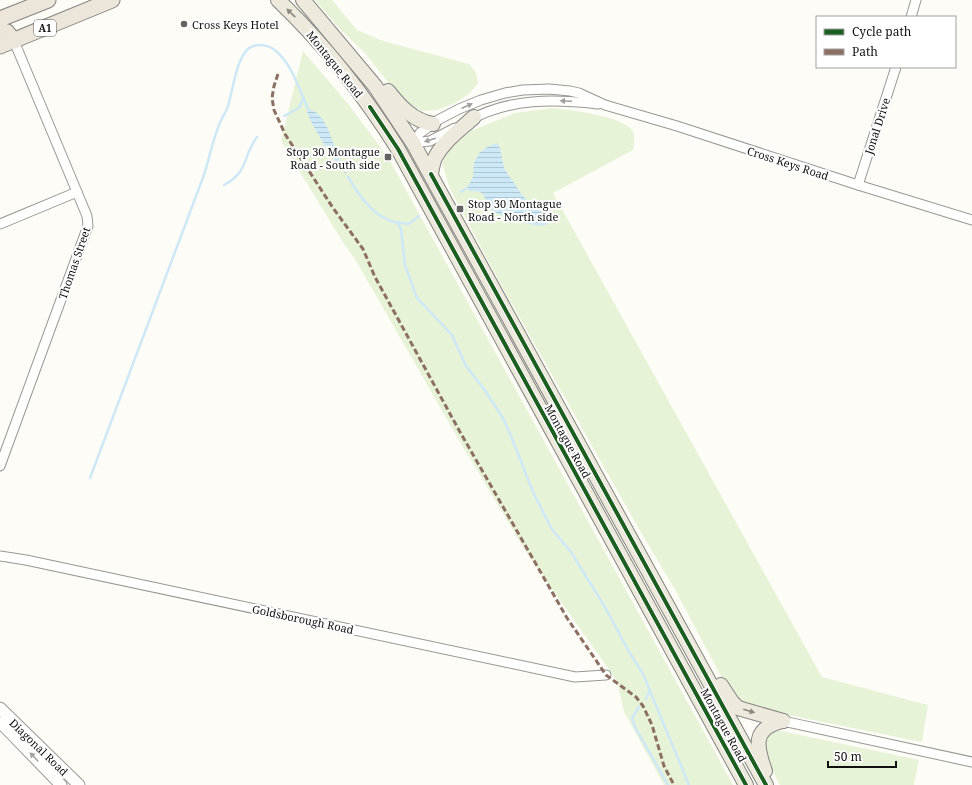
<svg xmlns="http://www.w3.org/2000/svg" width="972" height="785" viewBox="0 0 972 785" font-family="'Noto Serif',serif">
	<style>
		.park { fill: #e7f3d7 }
		.water { fill: url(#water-rules) }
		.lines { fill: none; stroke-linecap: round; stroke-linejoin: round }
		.stream { stroke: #cde8f7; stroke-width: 2.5 }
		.minor-casing { stroke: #979795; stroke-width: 11 }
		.tertiary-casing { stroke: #979795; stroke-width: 13 }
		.primary-casing { stroke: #858482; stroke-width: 16 }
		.trunk-casing { stroke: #858482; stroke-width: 17 }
		.minor { stroke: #fffffe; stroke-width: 9 }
		.tertiary { stroke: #fffffe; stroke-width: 11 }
		.primary { stroke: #ede9dc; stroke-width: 14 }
		.trunk { stroke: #ece5da; stroke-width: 15 }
		.quiet { stroke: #8d6e63; stroke-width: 3; stroke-dasharray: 6 3; stroke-linecap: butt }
		.cycleway-casing { stroke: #fff; stroke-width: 6 }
		.cycleway { stroke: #1b5e20; stroke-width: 4 }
		.oneway { fill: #8a8881 }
		.oneway2 { fill: #a0a09f }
		.poi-dot { fill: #646362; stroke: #fff; stroke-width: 1.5 }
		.labels { text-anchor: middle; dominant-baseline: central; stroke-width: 4; stroke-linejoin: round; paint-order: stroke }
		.shield { fill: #fff; stroke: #585858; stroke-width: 1 }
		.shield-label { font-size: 10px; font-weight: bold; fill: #111 }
		.poi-label { font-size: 11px; fill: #111; stroke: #fff; text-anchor: start }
		.street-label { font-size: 11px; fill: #111; stroke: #fff }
	</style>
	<defs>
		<pattern id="water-rules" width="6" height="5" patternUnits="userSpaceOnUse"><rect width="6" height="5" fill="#cde8f7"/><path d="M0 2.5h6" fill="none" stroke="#afc6d3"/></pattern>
	</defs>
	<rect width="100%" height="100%" fill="#fdfcf7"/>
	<g class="park">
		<path d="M315,0H332L357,30L383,41L469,64L476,73L478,83L469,94L455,103L437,110L422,111L410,104L391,86L365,53L339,28Z"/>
		<path d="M303,51L349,105L389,159L733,785H664L624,712L617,681L526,552L452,428L355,259L344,244L281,141Z"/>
		<path d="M553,108C570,110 621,116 631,129C636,134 634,143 633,150L553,193L822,677L928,705L922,742L744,706L731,695L674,588L639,529L499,281L450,189L442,163L449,149L471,131L515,113Z"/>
		<path d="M774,731H781L919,760L914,785H780C775,775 762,752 766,742C767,737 770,735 774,731Z"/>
	</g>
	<g class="water">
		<path d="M308,109C327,112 333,145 339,160C342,166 345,171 348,177C335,161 314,131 307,112Z"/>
		<path d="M497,143L500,148L504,168L522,195L534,207L545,214L548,221L547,225C543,225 538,226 534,225C524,224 499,216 491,209C482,200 489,190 470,191L467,188L473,177L474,163L479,153L487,147Z"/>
	</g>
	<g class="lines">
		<g class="stream">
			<path d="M284,116L299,108L303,99"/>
			<path d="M348,177C359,195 370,213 391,221C396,223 403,223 409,224L419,216"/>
			<path d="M224,185C249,172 242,157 257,137"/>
			<path d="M461,192L467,188"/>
			<path d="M397,222L401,229L405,265L417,298L452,335L466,366L484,389L503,418L511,436L533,492L551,528L571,552L605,607L628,650L643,674L689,785"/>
			<path d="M90,478L204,175C209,159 212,143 218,128C220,121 224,115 227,109C233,93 235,61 248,49C256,42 269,45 276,51C293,66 299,89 308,109"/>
			<path d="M646,699L650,690"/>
			<path d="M639,707L632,718L635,727L668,785"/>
		</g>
		<g class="minor-casing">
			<g id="minor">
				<path d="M911,17L916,0"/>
				<path d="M470,120C510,98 554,99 598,104"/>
				<path d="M413,143L420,133L438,120L459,109L481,100L505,93L523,90L549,89L570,91L579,93L605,105L677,126L858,185L972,220"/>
				<path d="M413,143L430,141L455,128"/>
				<path d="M858,185L896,67"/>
				<path d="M0,224L77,192"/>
				<path d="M0,466L88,226L87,216L77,192L14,41"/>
				<path d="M0,556L26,560L575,677L606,675"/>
				<path d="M783,721L972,762"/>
			</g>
		</g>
		<g class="tertiary-casing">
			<g id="tertiary">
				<path d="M0,708L79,785"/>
				<path d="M0,722L61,785"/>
			</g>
		</g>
		<g class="primary-casing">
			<g id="primary">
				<path d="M278,0C324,44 364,95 398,149L746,785"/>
				<path d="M303,0L375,86L413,143L766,785"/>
				<path d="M388,91C400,106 413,121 433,124"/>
				<path d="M431,174C432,168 433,161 436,156C445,140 461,129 474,117"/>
				<path d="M721,685L732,702L738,708L783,721"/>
				<path d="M765,771C756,746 752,728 783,721"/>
			</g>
		</g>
		<g class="trunk-casing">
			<g id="trunk">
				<path d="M0,19L48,0"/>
				<path d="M0,30L7,32L14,41"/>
				<path d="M0,46L112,0"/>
			</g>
		</g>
		<use href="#minor" class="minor"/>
		<use href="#tertiary" class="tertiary"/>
		<use href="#primary" class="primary"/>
		<use href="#trunk" class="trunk"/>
		<path class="quiet" d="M278,74L274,86L272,98L274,110L285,134L333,208L363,249L375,277L460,432L567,618L606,675L636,697L643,706L652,725L664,766L674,785"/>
		<g class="cycleway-casing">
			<g id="cycleway">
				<path d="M370,107L398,149L420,189L746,785"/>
				<path d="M431,174L766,785"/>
			</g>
		</g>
		<use href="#cycleway" class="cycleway"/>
	</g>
	<defs><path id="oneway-solid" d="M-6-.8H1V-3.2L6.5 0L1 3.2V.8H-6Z"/></defs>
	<g class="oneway">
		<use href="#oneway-solid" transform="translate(291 13) rotate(-136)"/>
		<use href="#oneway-solid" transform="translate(749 711) rotate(16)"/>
	</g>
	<g class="oneway2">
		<use href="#oneway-solid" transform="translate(566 101) rotate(-177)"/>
		<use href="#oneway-solid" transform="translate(467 106) rotate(-24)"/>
		<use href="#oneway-solid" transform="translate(430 140) rotate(162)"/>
		<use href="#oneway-solid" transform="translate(34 757) rotate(-134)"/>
	</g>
	<g class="poi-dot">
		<circle cx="184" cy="24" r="4"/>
		<rect x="384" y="153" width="8" height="8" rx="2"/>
		<rect x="456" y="205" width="8" height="8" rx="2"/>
	</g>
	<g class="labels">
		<rect class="shield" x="34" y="20" width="22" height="16" rx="3"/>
		<g class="shield-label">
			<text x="45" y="28">A1</text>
		</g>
		<g class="poi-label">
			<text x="192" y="24">Cross Keys Hotel</text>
			<text x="380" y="151" text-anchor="end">Stop 30 Montague<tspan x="380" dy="13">Road - South side</tspan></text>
			<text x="468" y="203">Stop 30 Montague<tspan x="468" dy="13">Road - North side</tspan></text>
		</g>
		<g class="street-label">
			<text transform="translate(335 64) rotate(51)">Montague Road</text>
			<text transform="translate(877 126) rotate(-72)">Jonal Drive</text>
			<text transform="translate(788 163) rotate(18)">Cross Keys Road</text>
			<text transform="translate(74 263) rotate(-71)">Thomas Street</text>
			<text transform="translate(568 441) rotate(61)">Montague Road</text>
			<text transform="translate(303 619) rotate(12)">Goldsborough Road</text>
			<text transform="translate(724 725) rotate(61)">Montague Road</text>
			<text transform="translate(39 747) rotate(44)">Diagonal Road</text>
		</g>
	</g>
	<rect x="816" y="16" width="140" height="52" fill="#ffffff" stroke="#a0a0a0"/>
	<rect x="824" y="29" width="20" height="6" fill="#1b5e20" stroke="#a0a0a0"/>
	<text x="852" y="36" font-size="12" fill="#111111">Cycle path</text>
	<rect x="824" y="49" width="20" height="6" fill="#8d6e63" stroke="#a0a0a0"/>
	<text x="852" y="56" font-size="12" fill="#111111">Path</text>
	<path d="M828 761v6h68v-6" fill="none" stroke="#111111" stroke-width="2"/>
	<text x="834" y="761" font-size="12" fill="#111111" stroke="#ffffff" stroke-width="3" paint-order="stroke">50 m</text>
</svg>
